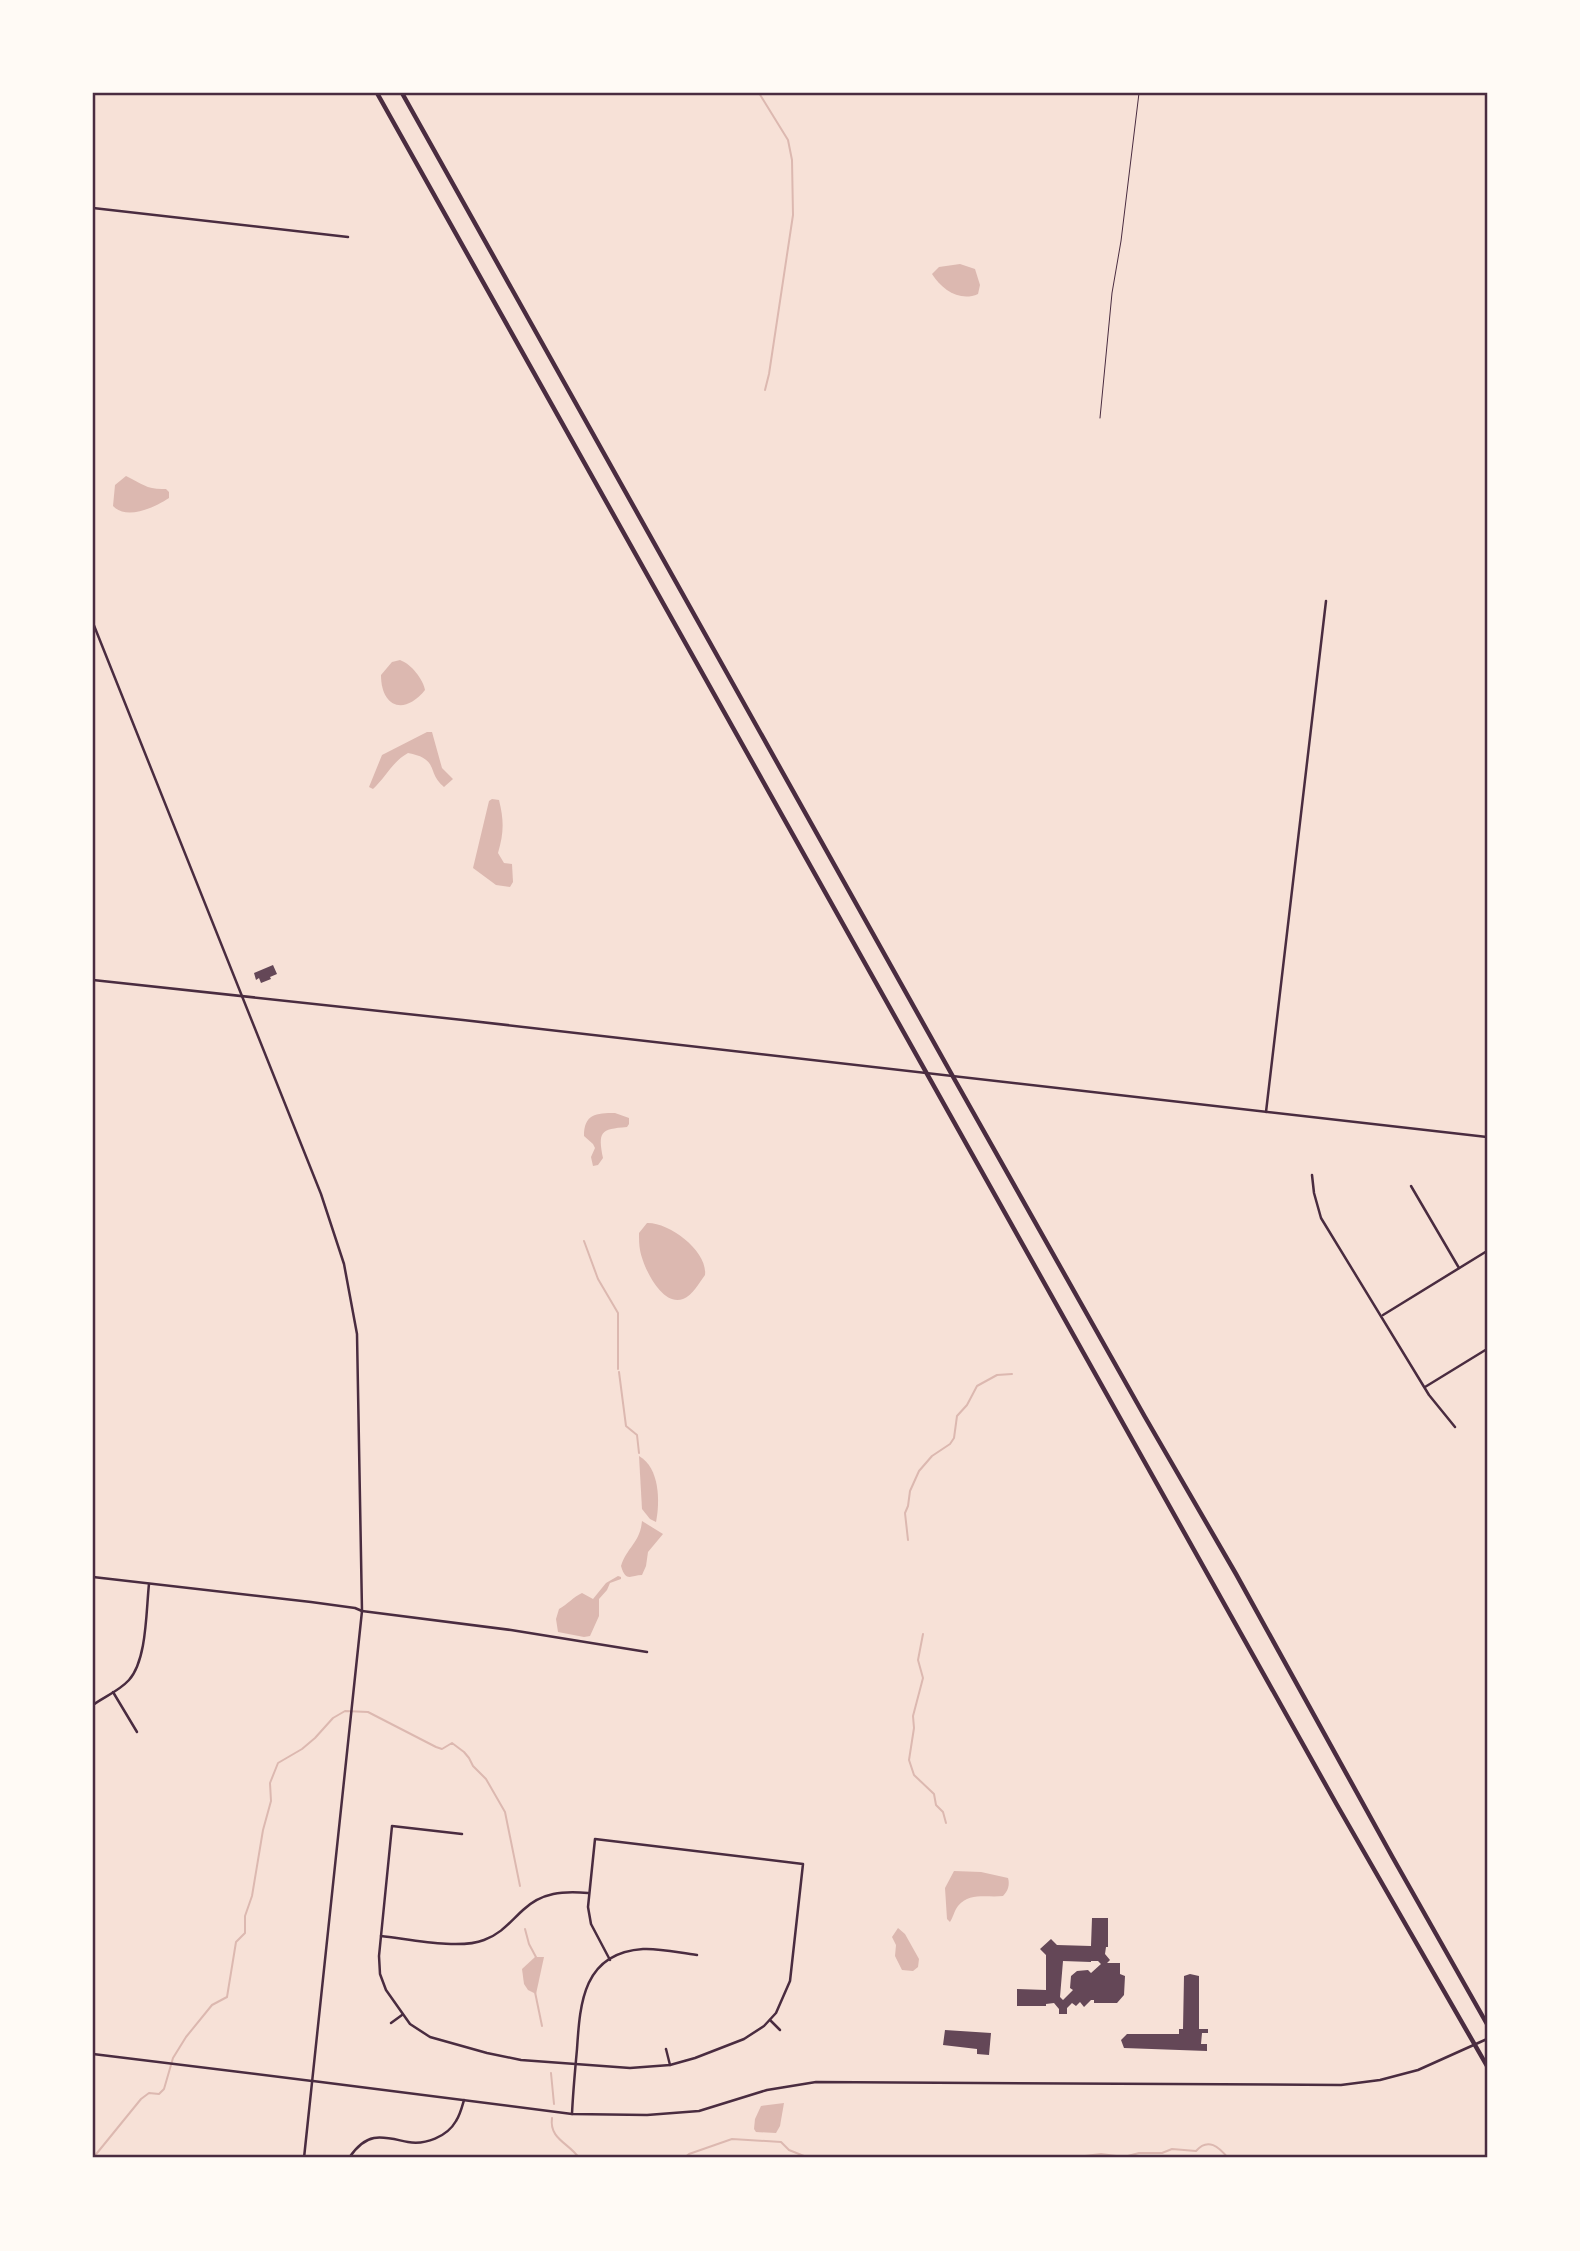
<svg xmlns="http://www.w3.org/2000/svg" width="1580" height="2251" viewBox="0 0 1580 2251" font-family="'PT Sans',sans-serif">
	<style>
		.water { fill: #dcb8b0 }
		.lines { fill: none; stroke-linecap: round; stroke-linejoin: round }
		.stream { stroke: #dcb8b0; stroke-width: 2 }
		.building { fill: #644757; fill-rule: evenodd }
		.service { stroke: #4a2c40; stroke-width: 1 }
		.minor { stroke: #4a2c40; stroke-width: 2.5 }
		.tertiary { stroke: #4a2c40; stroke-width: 2.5 }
		.motorway { stroke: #4a2c40; stroke-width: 4.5 }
		.neatline { fill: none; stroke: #4a2c40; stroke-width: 2.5 }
	</style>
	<rect width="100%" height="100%" fill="#f7e1d7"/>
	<g class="water">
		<path d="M960,264L975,269L980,285L978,294C960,302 942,290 932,274L939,267Z"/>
		<path d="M126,476C143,484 147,490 166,489L169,492V498C155,507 127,521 113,506L115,485Z"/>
		<path d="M400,660C411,664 423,679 425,690C404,716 381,707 381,675L392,662Z"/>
		<path d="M427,732H432L442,768L453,779L444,787C426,772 440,759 408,753C392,762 386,777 373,789L369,787L382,755Z"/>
		<path d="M492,799L499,800C504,820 504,833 498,853L504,863L512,864L513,882L510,887L496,885L473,868L489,801Z"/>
		<path d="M615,1113L629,1118V1124L627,1127C600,1129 598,1132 603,1158L598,1165L593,1166L591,1157L595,1148L593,1144L584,1136C584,1114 596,1113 615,1113Z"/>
		<path d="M647,1223C669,1222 708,1251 705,1275C699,1283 693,1295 683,1299C662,1307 643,1267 640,1250C639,1245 639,1239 639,1233Z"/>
		<path d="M639,1456C660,1468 660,1502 656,1522L650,1519L642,1509Z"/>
		<path d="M642,1521L663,1534L648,1552L646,1566L642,1575C631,1575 626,1583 621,1566C627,1547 640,1543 642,1521Z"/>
		<path d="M618,1576L621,1577V1579L610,1583L607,1590L599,1599V1616L590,1636L584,1637L558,1632L556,1619L559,1609C568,1604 573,1597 582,1593L593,1599L606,1583Z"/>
		<path d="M954,1871L981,1872L1008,1878C1010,1885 1008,1891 1003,1896C987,1898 970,1892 958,1906C954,1911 953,1918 950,1922L947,1919L945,1888Z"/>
		<path d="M898,1928L905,1934L919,1959L918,1967L913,1971L902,1970L895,1956L896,1945L892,1937Z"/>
		<path d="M535,1957H544L536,1994L528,1990L524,1984L522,1969Z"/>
		<path d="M784,2103L780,2126L776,2133L756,2132L754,2129L755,2119L761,2106Z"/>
	</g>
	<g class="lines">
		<g class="stream">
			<path d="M759,93L788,140L792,160L793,215L769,374L765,390"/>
			<path d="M584,1241L598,1279L618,1313V1369"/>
			<path d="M619,1372L626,1426L637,1435L639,1453"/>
			<path d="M908,1540L905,1513L908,1506L910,1491L919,1471L932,1456L950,1444L954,1438L957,1416L967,1405L977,1386L997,1375L1012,1374"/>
			<path d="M923,1634L918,1660L923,1678L913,1716L914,1728L909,1760L914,1775L934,1794L936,1805L943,1812L946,1823"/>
			<path d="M525,1929L529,1944L537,1959"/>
			<path d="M535,1992L542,2026"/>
			<path d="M551,2073L554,2104"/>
			<path d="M552,2118C549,2139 569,2143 579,2158"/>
			<path d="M93,2158L141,2099L149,2093L159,2094L164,2089L173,2058L186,2037L212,2005L227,1997L236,1942L245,1933V1916L252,1896L263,1830L271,1801L270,1783L278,1763L302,1749L315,1738L333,1718L345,1711L368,1712L436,1747L442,1749L452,1743L464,1752L469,1758L473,1766L486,1779L505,1812L520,1886"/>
			<path d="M684,2158L689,2154L732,2139L781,2142L789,2150L809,2158"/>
			<path d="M824,2158H835"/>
			<path d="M1069,2158L1101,2154L1124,2157L1139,2153H1162L1172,2149L1196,2151C1208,2137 1219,2147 1228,2158"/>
		</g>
	</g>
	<g class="building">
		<path d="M273,965L277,974L270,977L271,979L261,983L259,978L256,980L254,973Z"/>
		<path d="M1092,1918H1108V1947H1106L1105,1954L1110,1960L1107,1963H1120V1974L1125,1976L1124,1995L1117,2003H1094V2000H1091L1084,2007L1080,2002L1076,2006L1072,2003L1067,2008V2014H1059V2009L1054,2003L1046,2004V2006H1017V1989L1046,1990V1955L1040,1949L1051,1939L1057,1945L1091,1946ZM1063,1961L1091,1962V1961H1098L1101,1964L1091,1973L1088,1970L1077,1971L1071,1976L1070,1988L1073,1990L1063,2000L1060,1997Z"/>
		<path d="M1190,1974L1199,1976V2029H1208V2033H1202L1201,2044H1207V2051L1124,2048L1121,2040L1127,2034H1179V2029H1183L1184,1976Z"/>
		<path d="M945,2030L991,2033L989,2055L977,2054V2049L943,2045Z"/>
	</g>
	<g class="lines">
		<path class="service" d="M1100,418L1112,293L1121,241L1139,93"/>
		<g class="minor">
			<path d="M93,208L348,237"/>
			<path d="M1266,1112L1326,601"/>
			<path d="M1312,1175L1314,1193L1321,1218L1429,1395L1455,1427"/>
			<path d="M1411,1186L1459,1268"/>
			<path d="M1383,1315L1487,1251"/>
			<path d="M1425,1387L1487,1349"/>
			<path d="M362,1611L511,1630L647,1652"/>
			<path d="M113,1692L137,1732"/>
			<path d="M93,1705C104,1697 119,1691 129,1680C147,1660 146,1611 149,1584"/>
			<path d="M462,1834L392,1826L379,1956L380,1974L386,1990L410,2024L430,2037L487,2053L521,2060L630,2068L670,2065L695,2058L744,2039L764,2026L776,2013L790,1981L803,1864L595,1839L588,1907L591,1924L610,1960"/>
			<path d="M381,1936C409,1939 459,1950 484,1940C501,1934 510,1922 523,1910C542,1892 563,1891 588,1893"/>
			<path d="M770,2020L780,2030"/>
			<path d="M391,2023L402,2015"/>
			<path d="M666,2049L670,2065"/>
			<path d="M93,2054L312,2081"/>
			<path d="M572,2114C573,2092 575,2071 577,2049C580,2003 583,1953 643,1949C660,1948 680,1953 697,1955"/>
			<path d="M349,2158C355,2149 363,2140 374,2138C385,2136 397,2140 408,2142C425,2145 447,2137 456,2121C460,2115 462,2107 464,2100"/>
		</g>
		<g class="tertiary">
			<path d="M93,623L321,1194L344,1264L357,1334L362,1611L304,2158"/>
			<path d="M93,980L463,1020L1487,1137"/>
			<path d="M93,1577L311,1602L355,1608L362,1611"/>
			<path d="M313,2081L572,2114L647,2115L699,2111L767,2090L816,2082L1341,2085L1380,2080L1418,2070L1487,2039"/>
		</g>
		<g class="motorway">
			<path d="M377,93L1337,1805L1487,2066"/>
			<path d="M402,93L956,1082L1145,1417L1236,1574L1393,1858L1487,2024"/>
		</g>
	</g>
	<rect width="1580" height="2251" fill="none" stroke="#fffaf5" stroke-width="189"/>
	<rect x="94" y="94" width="1392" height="2062" class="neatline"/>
</svg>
